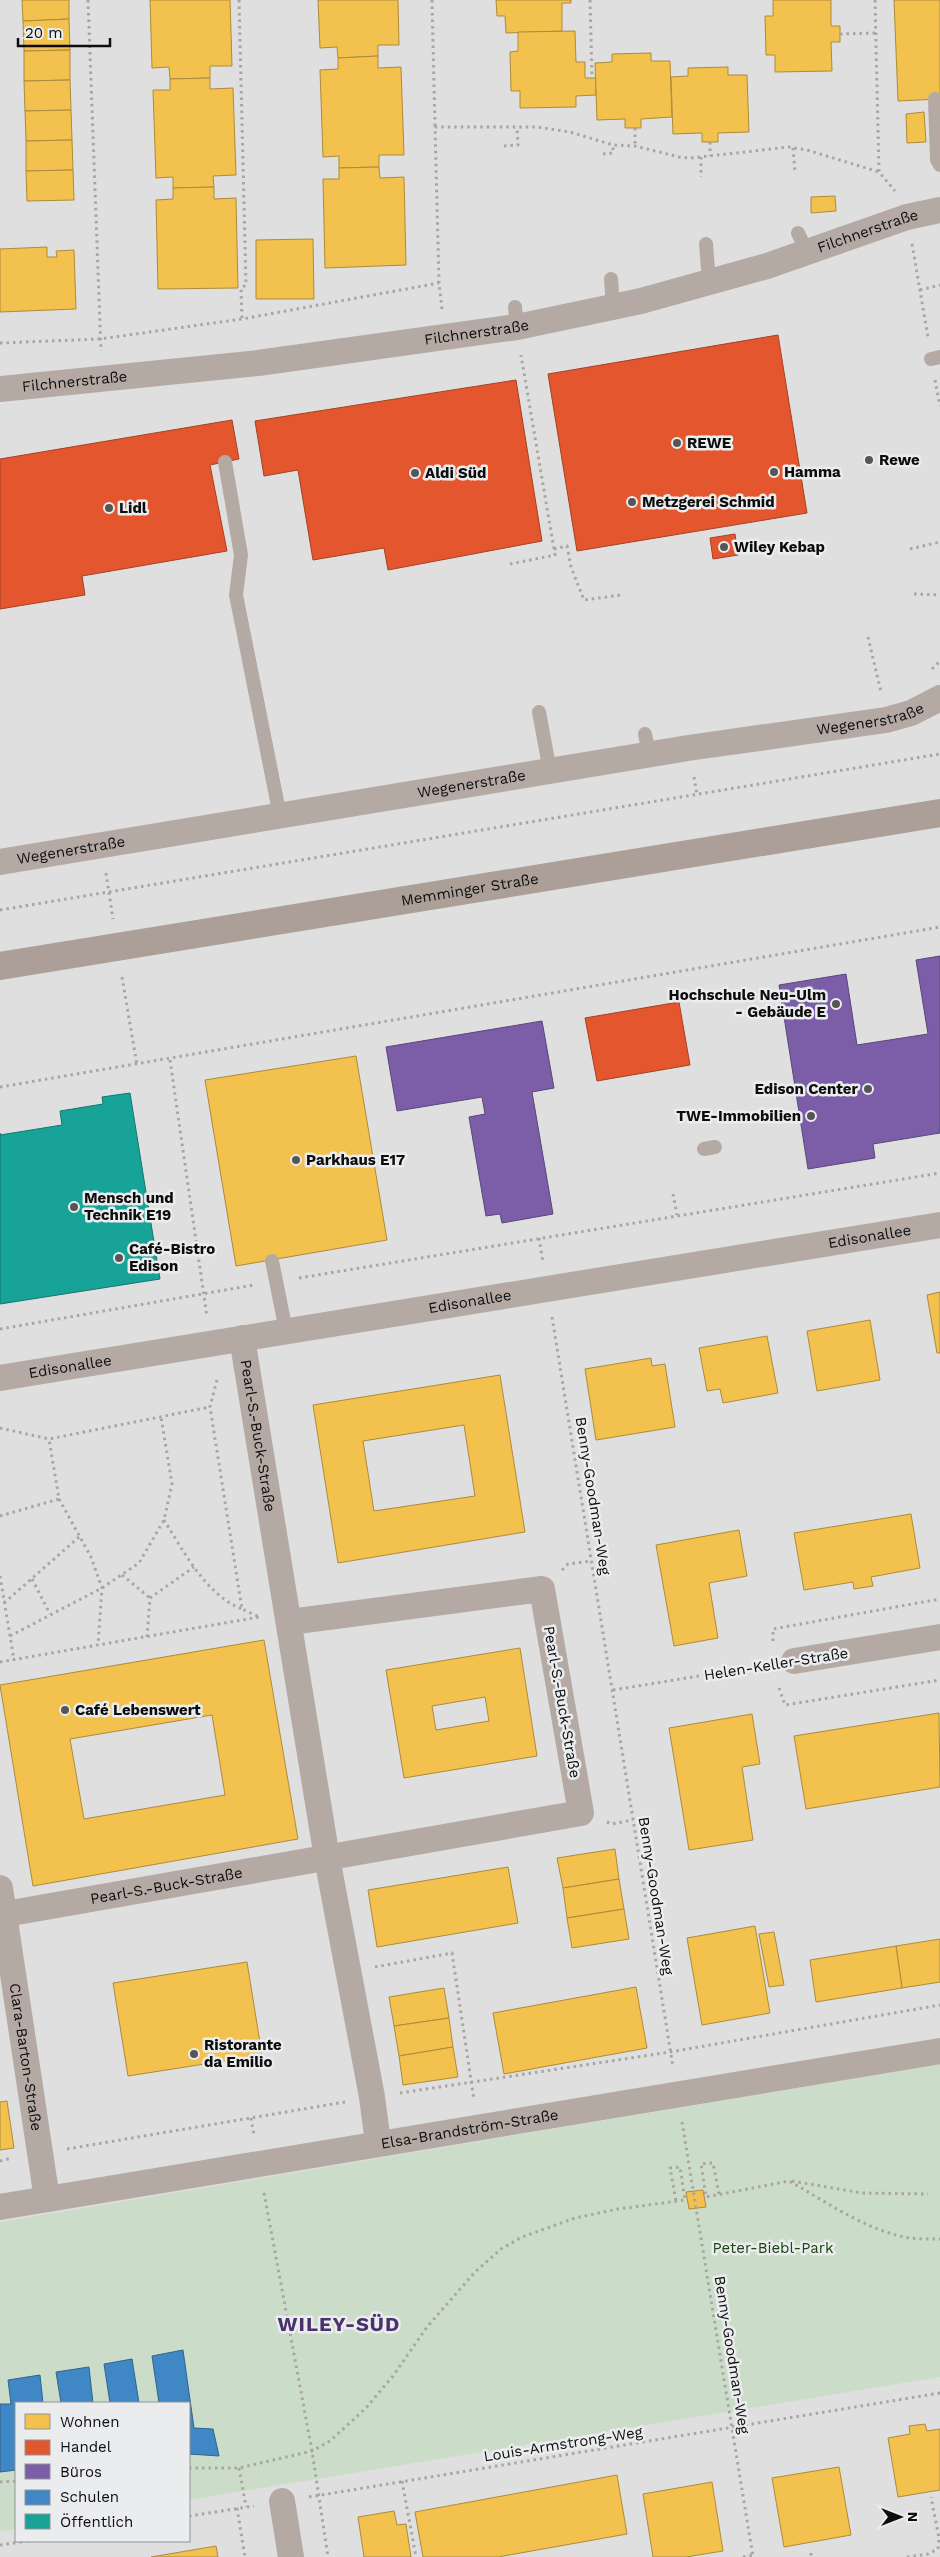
<svg xmlns="http://www.w3.org/2000/svg" width="940" height="2557" viewBox="0 0 940 2557" font-family="'Work Sans',sans-serif">
	<style>
		.green { fill: #cbddc8 }
		.homes { fill: #f2c14e; stroke: #ad8b3b; fill-rule: evenodd }
		.shops { fill: #e4572e; stroke: #a44124 }
		.offices { fill: #7b5ea7; stroke: #5a4679 }
		.schools { fill: #3f88c5; stroke: #30638e }
		.public { fill: #17a398; stroke: #14766f }
		.lines { fill: none; stroke-linecap: round; stroke-linejoin: round }
		.path { stroke: #aaa5a2; stroke-width: 3; stroke-dasharray: 2.5 4; stroke-linecap: butt }
		.lane { stroke: #b5aaa3; stroke-width: 14 }
		.street { stroke: #b5aaa3; stroke-width: 26 }
		.secondary { stroke: #ac9f97; stroke-width: 28 }
		.poi-dot { fill: #565658; stroke: #ebecee; stroke-width: 2 }
		.labels { text-anchor: middle; dominant-baseline: central; stroke-width: 5; stroke-linejoin: round; paint-order: stroke }
		.street-label { font-size: 15px; fill: #0d0d0e; stroke: #ebecee }
		.poi-label { font-size: 15px; font-weight: bold; fill: #0d0d0e; stroke: #ebecee; text-anchor: start }
		.park-label { font-size: 15px; fill: #194611; stroke: #ebecee }
		.district-label { font-size: 20px; font-weight: bold; letter-spacing: 1px; fill: #4b316c; stroke: #ebecee }
	</style>
	<rect width="100%" height="100%" fill="#dfdfe0"/>
	<path class="green" d="M940,2064V2377L189,2500V2403H16V2529L0,2531V2222Z"/>
	<g class="homes">
		<path d="M22,0H69V19L23,21Z"/>
		<path d="M150,0H230L232,66H210V78L170,79L169,67L152,68Z"/>
		<path d="M318,0H398L399,45H378V56L338,58L337,47L320,48Z"/>
		<path d="M496,0H571V3H562V31L506,33L505,16H497Z"/>
		<path d="M773,0H831V26H840V42H831L832,71L775,72V55H766L765,16H773Z"/>
		<path d="M894,0H940V99L898,101Z"/>
		<path d="M69,19L70,50L24,51L23,21Z"/>
		<path d="M575,31L576,62H585V78H596V95L576,96V107L520,108V91H511L510,52L518,51V32Z"/>
		<path d="M70,50V80L24,81V51Z"/>
		<path d="M651,53V61H670L672,117L641,119V128H625V119L597,120L595,63L612,62V54Z"/>
		<path d="M378,56V68L401,67L404,155H379V167L339,168V156L323,157L320,70L338,69V58Z"/>
		<path d="M728,67V75H747L749,132L718,133V142H702V133L673,134L671,77L688,76V68Z"/>
		<path d="M210,78V89L233,88L236,175L213,176L214,187L173,188V177L156,178L153,90H170V79Z"/>
		<path d="M70,80L71,110L25,111L24,81Z"/>
		<path d="M71,110L72,140L26,141L25,111Z"/>
		<path d="M924,112L926,142L907,143L906,114Z"/>
		<path d="M72,140L73,170L26,171V141Z"/>
		<path d="M379,167L380,178L404,177L406,265L325,268L323,179H339V168Z"/>
		<path d="M73,170L74,200L27,201L26,171Z"/>
		<path d="M214,187V199L236,198L238,288L158,289L156,200L173,199V188Z"/>
		<path d="M835,196L836,211L811,213V197Z"/>
		<path d="M313,239L314,299H256V240Z"/>
		<path d="M47,247V257H57L56,251L74,250L76,309L0,312V249Z"/>
		<path d="M356,1056L387,1240L236,1266L205,1080Z"/>
		<path d="M940,1292V1353H937L927,1295Z"/>
		<path d="M870,1320L880,1380L817,1391L807,1331Z"/>
		<path d="M767,1336L778,1393L723,1403L720,1389L707,1391L699,1348Z"/>
		<path d="M651,1358L652,1366L665,1364L675,1427L596,1440L585,1369Z"/>
		<path d="M500,1375L525,1532L338,1563L313,1405ZM464,1425L475,1496L374,1511L363,1441Z"/>
		<path d="M911,1514L920,1568L871,1577L873,1586L854,1589L853,1582L804,1590L794,1533Z"/>
		<path d="M739,1530L747,1576L709,1583L718,1638L674,1646L656,1545Z"/>
		<path d="M264,1640L298,1839L33,1886L0,1685ZM212,1715L225,1795L84,1819L70,1739Z"/>
		<path d="M520,1648L537,1756L404,1778L386,1670ZM485,1697L489,1721L436,1730L432,1706Z"/>
		<path d="M939,1713L940,1787L806,1809L794,1736Z"/>
		<path d="M752,1714L760,1764L742,1767L753,1840L689,1850L669,1728Z"/>
		<path d="M615,1849L619,1879L563,1888L557,1858Z"/>
		<path d="M508,1867L518,1923L377,1947L368,1890Z"/>
		<path d="M619,1879L624,1909L567,1918L563,1888Z"/>
		<path d="M624,1909L629,1939L572,1948L567,1918Z"/>
		<path d="M755,1926L770,2013L702,2025L687,1938Z"/>
		<path d="M774,1932L784,1985L769,1987L759,1934Z"/>
		<path d="M940,1939V1982L902,1988L896,1946Z"/>
		<path d="M896,1946L902,1988L816,2002L810,1960Z"/>
		<path d="M247,1962L262,2055L128,2076L113,1983Z"/>
		<path d="M636,1987L647,2048L504,2074L493,2013Z"/>
		<path d="M444,1988L449,2018L394,2026L389,1997Z"/>
		<path d="M449,2018L453,2047L399,2056L394,2026Z"/>
		<path d="M453,2047L458,2077L403,2085L399,2056Z"/>
		<path d="M7,2101L14,2148L0,2150V2102Z"/>
		<path d="M703,2190L706,2207L689,2209L686,2192Z"/>
		<path d="M925,2424L927,2431L940,2429V2490L898,2497L888,2438L910,2434L909,2426Z"/>
		<path d="M839,2467L851,2535L784,2547L772,2478Z"/>
		<path d="M617,2475L627,2534L498,2557H423L415,2512Z"/>
		<path d="M712,2482L723,2551L686,2557H653L643,2494Z"/>
		<path d="M394,2511L397,2525L406,2524L411,2557H364L358,2517Z"/>
		<path d="M216,2546L218,2557H151Z"/>
	</g>
	<g class="shops">
		<path d="M778,335L807,513L577,551L548,374Z"/>
		<path d="M516,380L542,541L388,570L384,548L313,560L298,470L264,476L255,421Z"/>
		<path d="M232,420L239,459L210,465L227,551L82,576L85,595L0,609V459Z"/>
		<path d="M735,534L738,555L713,559L710,538Z"/>
		<path d="M679,1002L690,1065L597,1081L585,1018Z"/>
	</g>
	<g class="offices">
		<path d="M940,956V1133L873,1144L875,1158L808,1169L779,985L846,974L857,1045L928,1034L916,960Z"/>
		<path d="M542,1021L554,1088L532,1092L553,1214L502,1223L500,1214L486,1216L469,1117L485,1114L482,1097L397,1111L386,1047Z"/>
	</g>
	<g class="schools">
		<path d="M183,2350L194,2428L213,2429L219,2456L189,2454V2403H159L152,2356Z"/>
		<path d="M132,2359L139,2403H110L104,2364Z"/>
		<path d="M89,2367L93,2403H61L56,2372Z"/>
		<path d="M40,2375L43,2403H16V2470L0,2472V2404H11L8,2380Z"/>
	</g>
	<path class="public" d="M130,1093L160,1279L0,1304V1133V1135L62,1125L60,1111L103,1104L102,1097Z"/>
	<g class="lines">
		<g class="path">
			<path d="M88,0L101,351"/>
			<path d="M239,0L246,285L241,288L242,319"/>
			<path d="M432,0L435,127"/>
			<path d="M590,0L592,78"/>
			<path d="M875,0L879,172L895,191"/>
			<path d="M840,34L875,33"/>
			<path d="M635,128V146"/>
			<path d="M710,142V156"/>
			<path d="M504,146L518,145L517,127"/>
			<path d="M793,148L795,173"/>
			<path d="M603,154L613,153V145"/>
			<path d="M701,157V177"/>
			<path d="M912,244L928,337"/>
			<path d="M920,290L940,285"/>
			<path d="M442,309L439,283L435,127H537L570,132L613,145L635,146L679,157L691,158L789,147L807,150L879,172"/>
			<path d="M0,343L100,339L242,319L439,283"/>
			<path d="M935,380L940,406"/>
			<path d="M554,549L567,546L571,567L584,600L621,595"/>
			<path d="M910,549L940,542"/>
			<path d="M510,564L555,555L521,355"/>
			<path d="M914,594L940,595"/>
			<path d="M868,637L881,692"/>
			<path d="M932,669L940,661"/>
			<path d="M694,777L697,795"/>
			<path d="M106,873L113,919"/>
			<path d="M0,910L940,754"/>
			<path d="M122,977L137,1065"/>
			<path d="M170,1060L207,1317"/>
			<path d="M0,1087L940,927"/>
			<path d="M673,1194L677,1215"/>
			<path d="M539,1238L543,1262"/>
			<path d="M299,1278L940,1173"/>
			<path d="M552,1317L673,2067"/>
			<path d="M0,1329L254,1285"/>
			<path d="M217,1380L210,1407L242,1609L259,1617"/>
			<path d="M0,1428L49,1439L210,1407"/>
			<path d="M59,1499L91,1557L102,1588L98,1645"/>
			<path d="M0,1516L59,1499L49,1439"/>
			<path d="M164,1520C184,1552 206,1595 242,1609"/>
			<path d="M562,1570L568,1564L591,1561"/>
			<path d="M122,1575L150,1598"/>
			<path d="M0,1576L14,1660"/>
			<path d="M32,1579L50,1614"/>
			<path d="M4,1603L79,1537"/>
			<path d="M10,1636L102,1588L139,1563L164,1520L172,1484L161,1417"/>
			<path d="M147,1637L150,1598L194,1567"/>
			<path d="M773,1641V1629L940,1599"/>
			<path d="M0,1662L259,1617"/>
			<path d="M779,1688L785,1705L940,1680"/>
			<path d="M613,1690L766,1665"/>
			<path d="M607,1822L612,1824L633,1820"/>
			<path d="M375,1967L452,1953L474,2100"/>
			<path d="M400,2093L670,2052L940,2005"/>
			<path d="M251,2118L254,2135"/>
			<path d="M682,2122L753,2557"/>
			<path d="M67,2149L345,2102"/>
			<path d="M0,2161L12,2158"/>
			<path d="M792,2181L862,2193L928,2194"/>
			<path d="M264,2193L312,2451L328,2557"/>
			<path d="M719,2194L713,2163L701,2164L706,2197L789,2181C827,2202 865,2230 909,2238C919,2239 930,2239 940,2239"/>
			<path d="M189,2468H239L312,2451L330,2441L366,2408L393,2376L427,2327L475,2272L501,2249L522,2237L575,2218L618,2209L685,2200L680,2167L670,2168L676,2201"/>
			<path d="M239,2468L246,2507"/>
			<path d="M402,2481L416,2557"/>
			<path d="M0,2482L16,2481"/>
			<path d="M309,2497L940,2393"/>
			<path d="M237,2508L245,2557"/>
			<path d="M189,2516L254,2506"/>
			<path d="M0,2545L28,2541"/>
			<path d="M811,2553V2557"/>
			<path d="M743,2557L753,2555"/>
			<path d="M907,2557L928,2554L938,2549L939,2538L931,2497"/>
		</g>
		<g class="lane">
			<path d="M935,99L937,160L940,165"/>
			<path d="M798,233L807,252"/>
			<path d="M706,244L709,283"/>
			<path d="M611,279L613,307"/>
			<path d="M515,307L517,327"/>
			<path d="M931,359L940,357"/>
			<path d="M225,462L241,555L236,595L280,816"/>
			<path d="M539,712L550,771"/>
			<path d="M645,734L649,755"/>
			<path d="M704,1149L715,1147"/>
			<path d="M272,1261L286,1331"/>
		</g>
		<g class="street">
			<path id="s1" d="M0,389L258,363L517,327L641,301L767,266L907,217L940,210"/>
			<path id="s2" d="M0,862L688,748L886,720L911,713L940,698"/>
			<path id="s3" d="M242,1338L327,1858L372,2097L378,2143"/>
			<path id="s4" d="M0,1378L940,1225"/>
			<path d="M794,1661L940,1637"/>
			<path id="s5" d="M0,1888L47,2199"/>
			<path id="s6" d="M0,1915L581,1813L542,1589L290,1622"/>
			<path id="s7" d="M0,2207L940,2051"/>
			<path d="M282,2501L291,2557"/>
		</g>
		<path class="secondary" id="s8" d="M0,966L940,813"/>
	</g>
	<g class="poi-dot">
		<circle cx="677" cy="443" r="5"/>
		<circle cx="869" cy="460" r="5"/>
		<circle cx="774" cy="472" r="5"/>
		<circle cx="415" cy="473" r="5"/>
		<circle cx="632" cy="502" r="5"/>
		<circle cx="109" cy="508" r="5"/>
		<circle cx="724" cy="547" r="5"/>
		<circle cx="836" cy="1004" r="5"/>
		<circle cx="868" cy="1089" r="5"/>
		<circle cx="811" cy="1116" r="5"/>
		<circle cx="296" cy="1160" r="5"/>
		<circle cx="74" cy="1207" r="5"/>
		<circle cx="119" cy="1258" r="5"/>
		<circle cx="65" cy="1710" r="5"/>
		<circle cx="194" cy="2054" r="5"/>
	</g>
	<g class="labels">
		<g class="street-label">
			<text stroke="none"><textPath href="#s1" startOffset="885">Filchnerstraße</textPath></text>
			<text stroke="none"><textPath href="#s1" startOffset="480">Filchnerstraße</textPath></text>
			<text stroke="none"><textPath href="#s1" startOffset="75">Filchnerstraße</textPath></text>
			<text stroke="none"><textPath href="#s2" startOffset="882">Wegenerstraße</textPath></text>
			<text stroke="none"><textPath href="#s2" startOffset="478">Wegenerstraße</textPath></text>
			<text stroke="none"><textPath href="#s2" startOffset="72">Wegenerstraße</textPath></text>
			<text stroke="none"><textPath href="#s8" startOffset="476">Memminger Straße</textPath></text>
			<text stroke="none"><textPath href="#s4" startOffset="881">Edisonallee</textPath></text>
			<text stroke="none"><textPath href="#s4" startOffset="476">Edisonallee</textPath></text>
			<text stroke="none"><textPath href="#s4" startOffset="71">Edisonallee</textPath></text>
			<text stroke="none"><textPath href="#s3" startOffset="99">Pearl-S.-Buck-Straße</textPath></text>
			<text transform="translate(593 1496) rotate(81)">Benny-Goodman-Weg</text>
			<text transform="translate(776 1664) rotate(-9)">Helen-Keller-Straße</text>
			<text transform="translate(562 1702) rotate(80)">Pearl-S.-Buck-Straße</text>
			<text stroke="none"><textPath href="#s6" startOffset="169">Pearl-S.-Buck-Straße</textPath></text>
			<text transform="translate(656 1896) rotate(81)">Benny-Goodman-Weg</text>
			<text stroke="none"><textPath href="#s5" startOffset="171">Clara-Barton-Straße</textPath></text>
			<text stroke="none"><textPath href="#s7" startOffset="476">Elsa-Brandström-Straße</textPath></text>
			<text transform="translate(732 2355) rotate(81)">Benny-Goodman-Weg</text>
			<text transform="translate(563 2444) rotate(-9)">Louis-Armstrong-Weg</text>
		</g>
		<g class="poi-label">
			<text x="687" y="443">REWE</text>
			<text x="879" y="460">Rewe</text>
			<text x="784" y="472">Hamma</text>
			<text x="425" y="473">Aldi Süd</text>
			<text x="642" y="502">Metzgerei Schmid</text>
			<text x="119" y="508">Lidl</text>
			<text x="734" y="547">Wiley Kebap</text>
			<text x="826" y="995" text-anchor="end">Hochschule Neu-Ulm<tspan x="826" dy="17">- Gebäude E</tspan></text>
			<text x="858" y="1089" text-anchor="end">Edison Center</text>
			<text x="801" y="1116" text-anchor="end">TWE-Immobilien</text>
			<text x="306" y="1160">Parkhaus E17</text>
			<text x="84" y="1198">Mensch und<tspan x="84" dy="17">Technik E19</tspan></text>
			<text x="129" y="1249">Café-Bistro<tspan x="129" dy="17">Edison</tspan></text>
			<text x="75" y="1710">Café Lebenswert</text>
			<text x="204" y="2045">Ristorante<tspan x="204" dy="17">da Emilio</tspan></text>
		</g>
		<g class="park-label">
			<text x="773" y="2248">Peter-Biebl-Park</text>
		</g>
		<g class="district-label">
			<text x="339" y="2324">WILEY-SÜD</text>
		</g>
	</g>
	<rect x="15" y="2402" width="175" height="140" fill="#ebecee" stroke="#929394"/>
	<rect x="25" y="2414" width="25" height="15" fill="#f2c14e" stroke="#929394"/>
	<text x="60" y="2427" font-size="15" fill="#0d0d0e">Wohnen</text>
	<rect x="25" y="2440" width="25" height="15" fill="#e4572e" stroke="#929394"/>
	<text x="60" y="2452" font-size="15" fill="#0d0d0e">Handel</text>
	<rect x="25" y="2464" width="25" height="15" fill="#7b5ea7" stroke="#929394"/>
	<text x="60" y="2477" font-size="15" fill="#0d0d0e">Büros</text>
	<rect x="25" y="2490" width="25" height="15" fill="#3f88c5" stroke="#929394"/>
	<text x="60" y="2502" font-size="15" fill="#0d0d0e">Schulen</text>
	<rect x="25" y="2514" width="25" height="15" fill="#17a398" stroke="#929394"/>
	<text x="60" y="2527" font-size="15" fill="#0d0d0e">Öffentlich</text>
	<g transform="translate(900 2517) rotate(90)" stroke="#ebecee" stroke-width="4" paint-order="stroke">
	<path d="M0-4L9 19L0 12L-9 19Z" fill="#0d0d0e"/>
	<text y="-8" font-size="14" font-weight="bold" text-anchor="middle" fill="#0d0d0e">N</text>
	</g>
	<path d="M18 38v8h92v-8" fill="none" stroke="#0d0d0e" stroke-width="2.5"/>
	<text x="25" y="38" font-size="15" fill="#0d0d0e" stroke="#ebecee" stroke-width="4" paint-order="stroke">20 m</text>
</svg>
